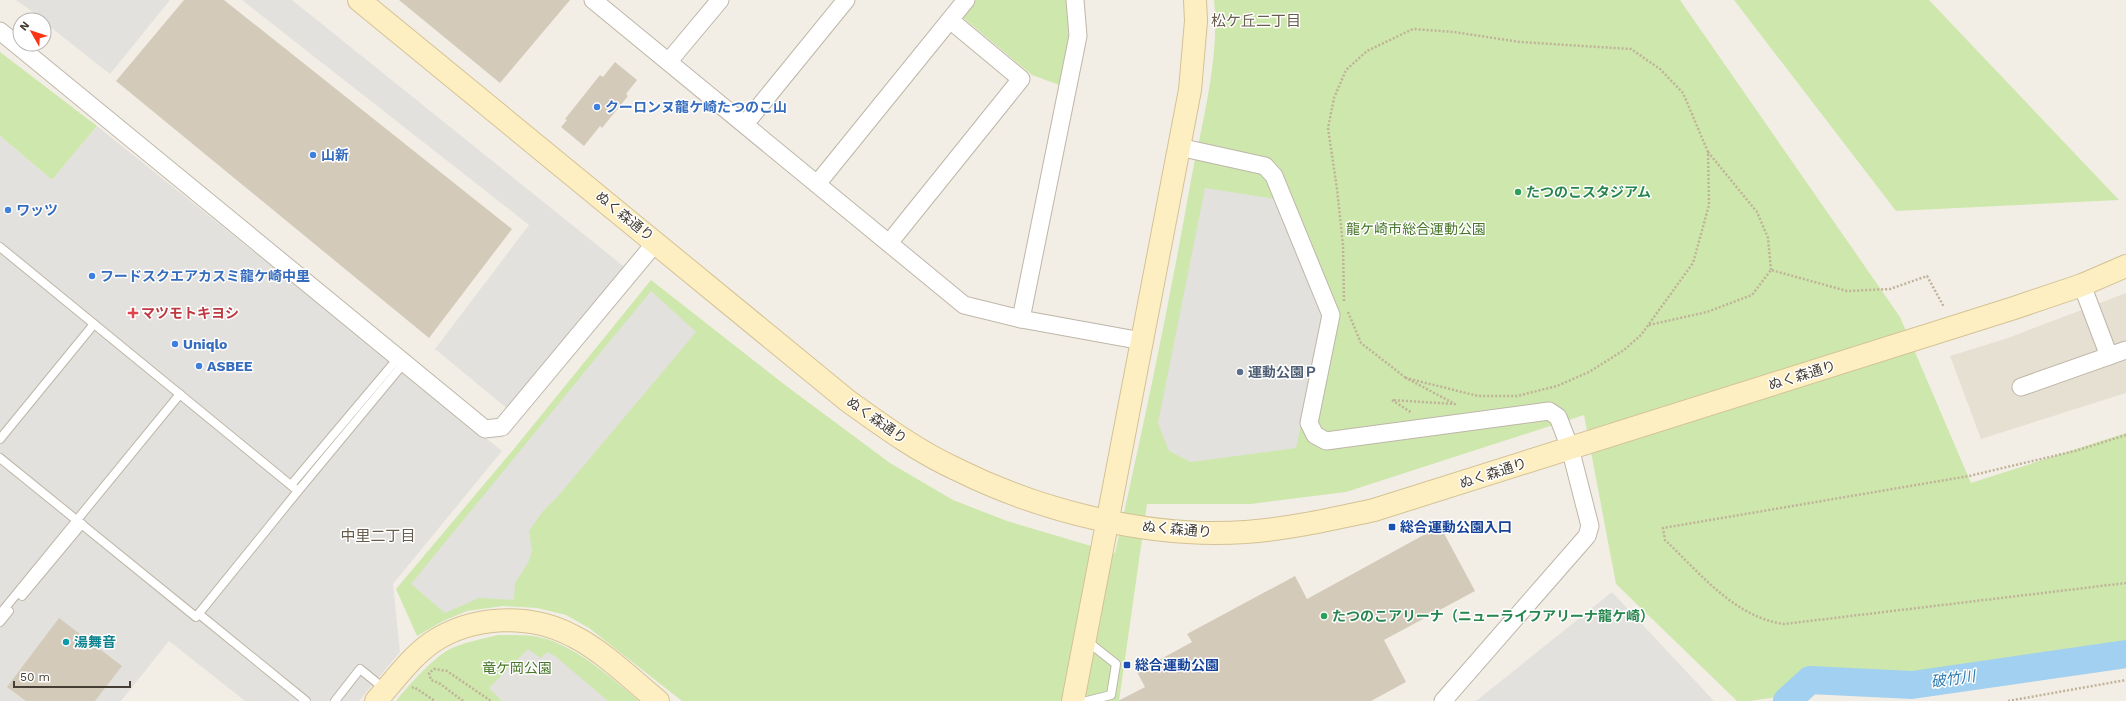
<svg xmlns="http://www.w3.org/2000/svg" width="2126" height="701" viewBox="0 0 2126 701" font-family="'Work Sans','Noto Sans JP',sans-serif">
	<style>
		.residential { fill: #e6e0d3 }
		.green { fill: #cee7ad }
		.parking { fill: #e3e1dd }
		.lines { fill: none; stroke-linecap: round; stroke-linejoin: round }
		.river { stroke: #a1d0f0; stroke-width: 28 }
		.building { fill: #d4caba }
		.lane-casing { stroke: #beb6a8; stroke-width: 10 }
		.street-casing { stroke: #beb6a8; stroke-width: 19 }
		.secondary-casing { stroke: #d3c295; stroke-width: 24 }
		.path { stroke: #c0b299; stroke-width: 2.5; stroke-dasharray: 2 2; stroke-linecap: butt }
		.lane { stroke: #fff; stroke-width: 8 }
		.street { stroke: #fff; stroke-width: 17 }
		.secondary { stroke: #feefc3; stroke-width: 22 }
		.shop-dot { fill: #3f7fe0; stroke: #fff; stroke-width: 1.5 }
		.leisure-dot { fill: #2e9e5b; stroke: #fff; stroke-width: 1.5 }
		.health-dot { fill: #e0444e; stroke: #fff; stroke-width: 1.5 }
		.service-dot { fill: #5c6f8a; stroke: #fff; stroke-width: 1.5 }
		.transit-dot { fill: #1a4fb4; stroke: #fff; stroke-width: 1.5 }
		.culture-dot { fill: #0f9aa8; stroke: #fff; stroke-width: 1.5 }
		.labels { text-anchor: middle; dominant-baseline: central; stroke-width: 3; stroke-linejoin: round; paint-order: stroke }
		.shop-label { font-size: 14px; font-weight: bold; fill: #366cbe; stroke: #fff; text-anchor: start }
		.leisure-label { font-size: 14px; font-weight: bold; fill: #27864d; stroke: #fff; text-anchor: start }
		.street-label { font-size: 14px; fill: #453e35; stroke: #fff }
		.park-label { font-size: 14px; fill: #477628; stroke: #fff }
		.health-label { font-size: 14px; font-weight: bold; fill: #be3a42; stroke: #fff; text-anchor: start }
		.service-label { font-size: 14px; font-weight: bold; fill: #4e5e75; stroke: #fff; text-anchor: start }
		.transit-label { font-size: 14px; font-weight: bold; fill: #164399; stroke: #fff; text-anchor: start }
		.culture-label { font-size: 14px; font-weight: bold; fill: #0d838f; stroke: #fff; text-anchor: start }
		.neighbourhood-label { font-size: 15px; fill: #685c4c; stroke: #fff }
		.water-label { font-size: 15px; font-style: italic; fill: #2e7bb0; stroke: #fff }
	</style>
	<rect width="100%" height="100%" fill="#f3eee5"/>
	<path class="residential" d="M2126,293V393L1981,439L1950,356L2008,338Z"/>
	<g class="green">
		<path d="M976,0H1067L1069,41L1062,86L1032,75L962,17Z"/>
		<path d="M1214,0H1680L1900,317L1971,483L2126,433V646L1750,701H1737L1616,584L1584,415L1346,492L1251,504H1147L1119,701H682L589,628L566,615L537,608L503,606L467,611L443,621L417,636L396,589L513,450L651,280L785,385L890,463L953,500L1007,521L1115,553C1143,429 1169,305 1191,180C1202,123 1220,57 1214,0Z"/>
		<path d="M1734,0H1929L2119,200L1896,211Z"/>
		<path d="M0,52L97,126L52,180L0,136Z"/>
		<path d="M498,635C514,635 531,634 547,639C582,651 611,678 639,701H396C407,687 434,657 450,649C465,642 482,639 498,635Z"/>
	</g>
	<g class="parking">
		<path d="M16,0H170L110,74L44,22V20Z"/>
		<path d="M242,0H292L637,277L516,416L435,349L529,225Z"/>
		<path d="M97,126L502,451L393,584L400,652L359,701H245L169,641L121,701H0V136L52,180Z"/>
		<path d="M1205,188L1275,199L1323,320L1296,448L1191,462L1169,451L1158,423Z"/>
		<path d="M651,291L696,332L559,495L543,511L529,531L532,551L528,563L515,583L514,600L479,598L445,613L411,584Z"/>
		<path d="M1612,592L1714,701H1476Z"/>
		<path d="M528,649L541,658L547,652L555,656L608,701H502L489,688Z"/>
	</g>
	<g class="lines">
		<path class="river" d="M1787,701L1810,680L1912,685L2126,654"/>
	</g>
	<g class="building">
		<path d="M184,0H224L512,229L429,338L116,81Z"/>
		<path d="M399,0H570L500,83Z"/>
		<path d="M615,62L637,80L626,94L628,96L602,128L600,126L584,146L561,127L567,120L565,119L600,75L603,77Z"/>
		<path d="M1440,526L1475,591L1384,640L1406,682L1371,701H1118L1145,687L1137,672L1192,642L1187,634L1295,576L1307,599Z"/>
		<path d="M59,618L122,666L95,701H26L7,687Z"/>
	</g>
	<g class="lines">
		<g class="lane-casing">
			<g id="lane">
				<path d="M0,247L298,491L196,617L0,458"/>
				<path d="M0,439L94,324"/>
				<path d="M291,485L398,358"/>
				<path d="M298,491L404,363"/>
				<path d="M22,596L82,524"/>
				<path d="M0,614L180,394"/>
				<path d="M199,614L306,701"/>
				<path d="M0,622L9,611"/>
				<path d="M1087,641L1116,664L1111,695L1087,701"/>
				<path d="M335,701L360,669L386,690"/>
			</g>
		</g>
		<g class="street-casing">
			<g id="street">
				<path d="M593,0L964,305L1021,319L1142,341"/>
				<path d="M0,31L485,429L502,427L656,242"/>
				<path d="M669,61L720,0"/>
				<path d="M745,124L846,0"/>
				<path d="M1179,147L1265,166L1274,176L1331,315L1309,423L1315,435L1326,441L1549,411L1558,417L1570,448L1590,526L1587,536L1443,701"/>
				<path d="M817,184L966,0"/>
				<path d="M889,243L1021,79L950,20"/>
				<path d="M2082,285L2109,356"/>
				<path d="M1021,319L1078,36L1075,0"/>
				<path d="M2021,387L2126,350"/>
			</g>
		</g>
		<g class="secondary-casing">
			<g id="secondary">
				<path d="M359,0L848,401C883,426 917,451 956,469C1040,511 1151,539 1246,532C1289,529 1332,519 1374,510L2014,308L2082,285L2126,266"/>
				<path d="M376,701C393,682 410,658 431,643C472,615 530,613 573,636C603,651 632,680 658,701"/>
				<path d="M1073,701L1190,90L1196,21L1195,0"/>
			</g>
		</g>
		<g class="path">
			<path d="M1708,152L1757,212L1768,238L1771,270"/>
			<path d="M1344,301L1343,245L1337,189L1328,128L1334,98L1346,70L1367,51L1413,29L1454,32L1520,42L1631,49L1660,69L1683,93L1708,152L1709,205L1693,263L1641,335L1624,350L1589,372L1557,386L1517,396H1478L1406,378L1455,404L1392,400L1412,413"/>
			<path d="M1348,312L1361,343L1406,378"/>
			<path d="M1649,325L1707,312L1752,295L1771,270L1847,291L1890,289L1927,276L1944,307"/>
			<path d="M2126,435L2075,451L1969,476L1663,528L1665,540C1700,573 1734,617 1784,624L2126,583"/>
			<path d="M412,688L414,687L435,701"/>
			<path d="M463,701L439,683L431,680L429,673L434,669L447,671L491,701"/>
			<path d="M2008,701L2126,680"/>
		</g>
		<use href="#lane" class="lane"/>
		<use href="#street" class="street"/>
		<use href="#secondary" class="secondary"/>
	</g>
	<g class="shop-dot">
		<circle cx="597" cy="107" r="4"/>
		<circle cx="313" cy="155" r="4"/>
		<circle cx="8" cy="210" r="4"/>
		<circle cx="92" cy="276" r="4"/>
		<circle cx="175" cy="344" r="4"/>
		<circle cx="199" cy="366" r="4"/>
	</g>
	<g class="leisure-dot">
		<circle cx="1518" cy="192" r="4"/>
		<circle cx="1324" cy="616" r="4"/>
	</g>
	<path class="health-dot" d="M131 307h4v4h4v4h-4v4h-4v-4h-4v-4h4z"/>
	<circle class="service-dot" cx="1240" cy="372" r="4"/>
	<g class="transit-dot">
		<rect x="1388" y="523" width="8" height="8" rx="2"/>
		<rect x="1123" y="661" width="8" height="8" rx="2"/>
	</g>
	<circle class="culture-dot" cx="66" cy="642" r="4"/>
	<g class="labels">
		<g class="shop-label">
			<text x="605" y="107">クーロンヌ龍ケ崎たつのこ山</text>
			<text x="321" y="155">山新</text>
			<text x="16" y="210">ワッツ</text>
			<text x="100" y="276">フードスクエアカスミ龍ケ崎中里</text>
			<text x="183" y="344">Uniqlo</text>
			<text x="207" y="366">ASBEE</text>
		</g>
		<g class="leisure-label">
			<text x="1526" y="192">たつのこスタジアム</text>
			<text x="1332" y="616">たつのこアリーナ（ニューライフアリーナ龍ケ崎）</text>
		</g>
		<g class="street-label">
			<text transform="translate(625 216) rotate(39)">ぬく森通り</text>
			<text transform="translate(1802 375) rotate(-17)">ぬく森通り</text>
			<text transform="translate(877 420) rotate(35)">ぬく森通り</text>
			<text transform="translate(1493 473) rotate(-18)">ぬく森通り</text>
			<text transform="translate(1177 529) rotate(5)">ぬく森通り</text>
		</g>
		<g class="park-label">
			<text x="1416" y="229">龍ケ崎市総合運動公園</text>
			<text x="517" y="668">竜ケ岡公園</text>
		</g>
		<g class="health-label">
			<text x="141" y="313">マツモトキヨシ</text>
		</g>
		<g class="service-label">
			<text x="1248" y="372">運動公園Ｐ</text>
		</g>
		<g class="transit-label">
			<text x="1400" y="527">総合運動公園入口</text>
			<text x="1135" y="665">総合運動公園</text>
		</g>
		<g class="culture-label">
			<text x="74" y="642">湯舞音</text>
		</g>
		<g class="neighbourhood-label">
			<text x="1256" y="21">松ケ丘二丁目</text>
			<text x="378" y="536">中里二丁目</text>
		</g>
		<g class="water-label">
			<text transform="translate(1953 679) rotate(-8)">破竹川</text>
		</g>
	</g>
	<g transform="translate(32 32) rotate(309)"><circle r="19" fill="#ffffff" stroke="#b5b2ae"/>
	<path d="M0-3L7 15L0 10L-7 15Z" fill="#fa3515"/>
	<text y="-6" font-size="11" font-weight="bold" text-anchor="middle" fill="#453e35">N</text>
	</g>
	<path d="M14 681v6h116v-6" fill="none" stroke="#453e35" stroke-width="2"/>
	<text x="20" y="681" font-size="12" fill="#453e35" stroke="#ffffff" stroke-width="3" paint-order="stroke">50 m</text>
</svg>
